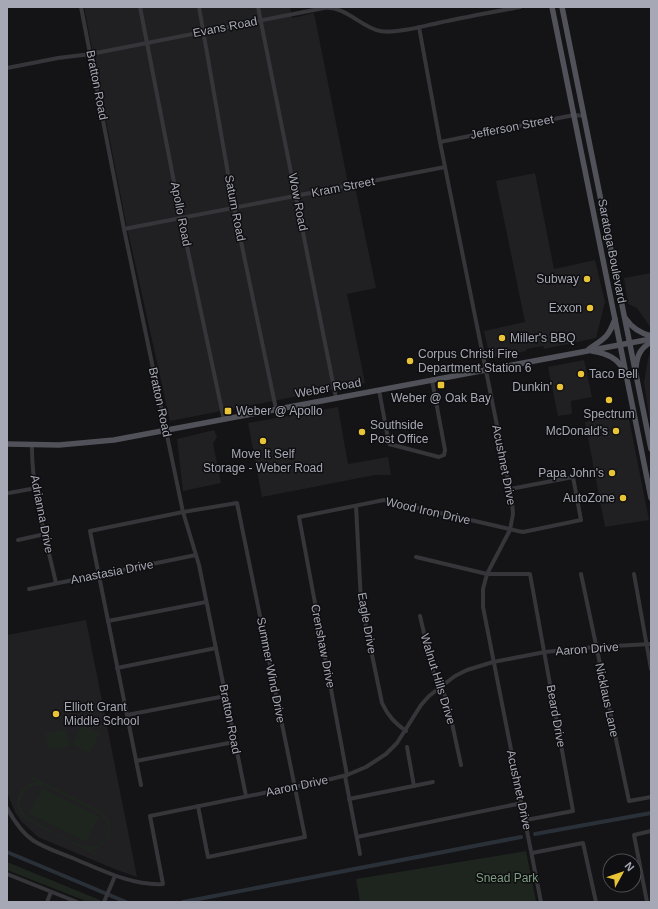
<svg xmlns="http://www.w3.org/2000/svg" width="658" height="909" viewBox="0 0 658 909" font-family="Arial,sans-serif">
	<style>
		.built { fill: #201f22 }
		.green { fill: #1e251f; fill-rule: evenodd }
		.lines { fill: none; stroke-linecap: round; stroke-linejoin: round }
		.canal { stroke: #2a3038; stroke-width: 4 }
		.minor { stroke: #35353a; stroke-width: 4 }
		.major { stroke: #515159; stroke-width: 5.5 }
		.poi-dot { fill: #eac437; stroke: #0f0e10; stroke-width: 1.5 }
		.labels { text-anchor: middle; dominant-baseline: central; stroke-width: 3; stroke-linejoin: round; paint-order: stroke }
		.street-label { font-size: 12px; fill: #a6a8b5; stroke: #0f0e10 }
		.poi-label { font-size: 12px; fill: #a6a8b5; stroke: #0f0e10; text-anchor: end }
		.park-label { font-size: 12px; fill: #7d9f83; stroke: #0f0e10 }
	</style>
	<rect width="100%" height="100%" fill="#141315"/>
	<g class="built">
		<path d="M84,7H290L292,18L314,13L349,188L355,187L376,288L347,294L365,383L170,421L125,218Z"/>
		<path d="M535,173L554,269L595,260L605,302L596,338L544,349L543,346L526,349V351L490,358L484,331L525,322L496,181Z"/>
		<path d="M651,273V328L637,308L628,304L624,278Z"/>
		<path d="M651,351V422H650L644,382L648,359Z"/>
		<path d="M584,360L592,397L571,401L572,414L558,416L548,367Z"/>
		<path d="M338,407L348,464L388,457L391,475H375L262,497L248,423Z"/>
		<path d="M628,414L649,520L605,527L585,422Z"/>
		<path d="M214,430L217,437L213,443L221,483L183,491L177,439Z"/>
		<path d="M86,620L137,877L117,870L38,837L22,822L15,812L7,792V635Z"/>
	</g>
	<g class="green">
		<path d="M83,725L100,734L90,753L72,744Z"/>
		<path d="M66,729L70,746L49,750L45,733Z"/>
		<path d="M32,776L99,810C118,821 112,845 92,850L97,853L96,855L29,821C10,810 15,786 36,782L31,779ZM33,785H44L100,814C106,819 109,826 108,833C106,841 98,847 89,847C80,846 38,823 28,817C16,808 19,792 33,785Z"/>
		<path d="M42,788L99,817L86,842L29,814Z"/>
		<path d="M526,851L536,901L535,902H360L356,879Z"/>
		<path d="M7,862L100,900L99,902H88L7,870Z"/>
	</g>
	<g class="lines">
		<g class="canal">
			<path d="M535,834L651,813"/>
			<path d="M7,852L126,902"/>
			<path d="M183,902L521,837"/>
		</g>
		<g class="minor">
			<path d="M81,7L124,229L183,512L199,565L246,796"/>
			<path d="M140,7L181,218L224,420"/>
			<path d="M199,7L234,208L276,409"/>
			<path d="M258,7L336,398"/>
			<path d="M419,27L440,142L512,500L513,514L510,530L487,574L483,589V607L541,902"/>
			<path d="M7,68L58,58L91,54L324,8C347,6 360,27 380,31C396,34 423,26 438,23C465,17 493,12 520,7"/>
			<path d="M440,142L574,115L584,116"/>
			<path d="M124,229L445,167"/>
			<path d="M379,390L389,444L439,457L444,455L445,450L432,380"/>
			<path d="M32,444C31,489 46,539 56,583"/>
			<path d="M9,493L36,488"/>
			<path d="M356,506L361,602L382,703C388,716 395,723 406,731"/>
			<path d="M18,540L45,534"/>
			<path d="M416,557L487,574H530L573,811L526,820"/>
			<path d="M581,574L629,801L651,797"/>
			<path d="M634,574L651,669"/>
			<path d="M29,589L196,555"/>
			<path d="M420,616L433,671L447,700L461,765"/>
			<path d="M108,621L206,602"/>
			<path d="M117,668L216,648"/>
			<path d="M127,715L225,696"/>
			<path d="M407,747L414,786"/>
			<path d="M136,761L234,742"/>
			<path d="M347,775L299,517L384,500L518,531L523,532L581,520L573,477L510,489"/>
			<path d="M345,776L360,854"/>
			<path d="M141,785L90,531L183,512L237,503L305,837L208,857L198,806"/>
			<path d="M349,799L433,782"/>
			<path d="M7,808C13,819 23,834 34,841C45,848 58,852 70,857C100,869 131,886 163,884L150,816L323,781L347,775L366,767L386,754L397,743L421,705L429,696L455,676L467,670L493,662L545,652L595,647L651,644"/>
			<path d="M357,837L522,803"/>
			<path d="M532,853L583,843L596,902"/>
			<path d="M7,874L77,902"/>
			<path d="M47,902L51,892"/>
			<path d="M104,902L115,876"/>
			<path d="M647,902L634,835L651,831"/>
		</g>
		<g class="major">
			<path d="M552,7L651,498"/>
			<path d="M562,7L651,449"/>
			<path d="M626,319C632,328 640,333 651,336"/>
			<path d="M589,349C605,338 608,338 615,319"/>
			<path d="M592,351C605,353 617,357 623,369"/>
			<path d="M636,367C637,355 641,348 651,342"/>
			<path d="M7,444L59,445L114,440L651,339"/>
		</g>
	</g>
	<g class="poi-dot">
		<circle cx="587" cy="279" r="4"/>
		<circle cx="590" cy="308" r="4"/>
		<circle cx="502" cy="338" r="4"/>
		<circle cx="410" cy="361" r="4"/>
		<circle cx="581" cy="374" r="4"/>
		<rect x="437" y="381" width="8" height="8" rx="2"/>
		<circle cx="560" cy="387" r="4"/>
		<circle cx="609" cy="400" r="4"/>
		<rect x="224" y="407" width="8" height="8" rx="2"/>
		<circle cx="616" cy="431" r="4"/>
		<circle cx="362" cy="432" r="4"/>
		<circle cx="263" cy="441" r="4"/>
		<circle cx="612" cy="473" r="4"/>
		<circle cx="623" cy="498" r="4"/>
		<circle cx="56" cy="714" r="4"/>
	</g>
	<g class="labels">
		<g class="street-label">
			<text transform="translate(225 27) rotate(-11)">Evans Road</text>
			<text transform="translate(97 85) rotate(79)">Bratton Road</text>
			<text transform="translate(512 127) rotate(-11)">Jefferson Street</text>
			<text transform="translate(343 187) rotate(-11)">Kram Street</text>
			<text transform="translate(298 202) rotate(79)">Wow Road</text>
			<text transform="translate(235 208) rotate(79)">Saturn Road</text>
			<text transform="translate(181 214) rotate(79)">Apollo Road</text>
			<text transform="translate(612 251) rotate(79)">Saratoga Boulevard</text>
			<text transform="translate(328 388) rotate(-10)">Weber Road</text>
			<text transform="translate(160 402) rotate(78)">Bratton Road</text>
			<text transform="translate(504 465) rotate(79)">Acushnet Drive</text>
			<text transform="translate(428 511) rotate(13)">Wood Iron Drive</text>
			<text transform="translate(42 514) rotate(79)">Adrianna Drive</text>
			<text transform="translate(112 572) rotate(-11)">Anastasia Drive</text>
			<text transform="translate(367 623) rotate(80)">Eagle Drive</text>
			<text transform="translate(323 646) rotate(79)">Crenshaw Drive</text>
			<text transform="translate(587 649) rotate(-4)">Aaron Drive</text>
			<text transform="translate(271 670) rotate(79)">Summer Wind Drive</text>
			<text transform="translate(438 679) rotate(73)">Walnut Hills Drive</text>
			<text transform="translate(607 700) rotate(78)">Nicklaus Lane</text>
			<text transform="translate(556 716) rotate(80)">Beard Drive</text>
			<text transform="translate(230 719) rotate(79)">Bratton Road</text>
			<text transform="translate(297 786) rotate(-12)">Aaron Drive</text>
			<text transform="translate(519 790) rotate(78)">Acushnet Drive</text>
		</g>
		<g class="poi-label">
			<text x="579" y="279">Subway</text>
			<text x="582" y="308">Exxon</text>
			<text x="510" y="338" text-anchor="start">Miller's BBQ</text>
			<text x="418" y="354" text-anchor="start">Corpus Christi Fire<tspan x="418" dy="14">Department Station 6</tspan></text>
			<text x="589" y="374" text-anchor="start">Taco Bell</text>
			<text x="552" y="387">Dunkin'</text>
			<text x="441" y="398" text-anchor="middle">Weber @ Oak Bay</text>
			<text x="236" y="411" text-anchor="start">Weber @ Apollo</text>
			<text x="609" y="414" text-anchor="middle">Spectrum</text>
			<text x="370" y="425" text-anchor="start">Southside<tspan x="370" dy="14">Post Office</tspan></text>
			<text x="608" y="431">McDonald's</text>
			<text x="263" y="454" text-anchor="middle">Move It Self<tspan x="263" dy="14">Storage - Weber Road</tspan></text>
			<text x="604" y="473">Papa John's</text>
			<text x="615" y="498">AutoZone</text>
			<text x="64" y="707" text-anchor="start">Elliott Grant<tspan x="64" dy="14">Middle School</tspan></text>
		</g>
		<g class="park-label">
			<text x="507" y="878">Snead Park</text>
		</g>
	</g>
	<rect width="658" height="909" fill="none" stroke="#a6a8b5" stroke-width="16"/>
	<g transform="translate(622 873) rotate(50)"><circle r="19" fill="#0f0e10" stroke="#4b4c52"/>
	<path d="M0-3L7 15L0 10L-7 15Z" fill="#eac437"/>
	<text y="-6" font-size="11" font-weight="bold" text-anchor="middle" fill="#a6a8b5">N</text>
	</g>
</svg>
